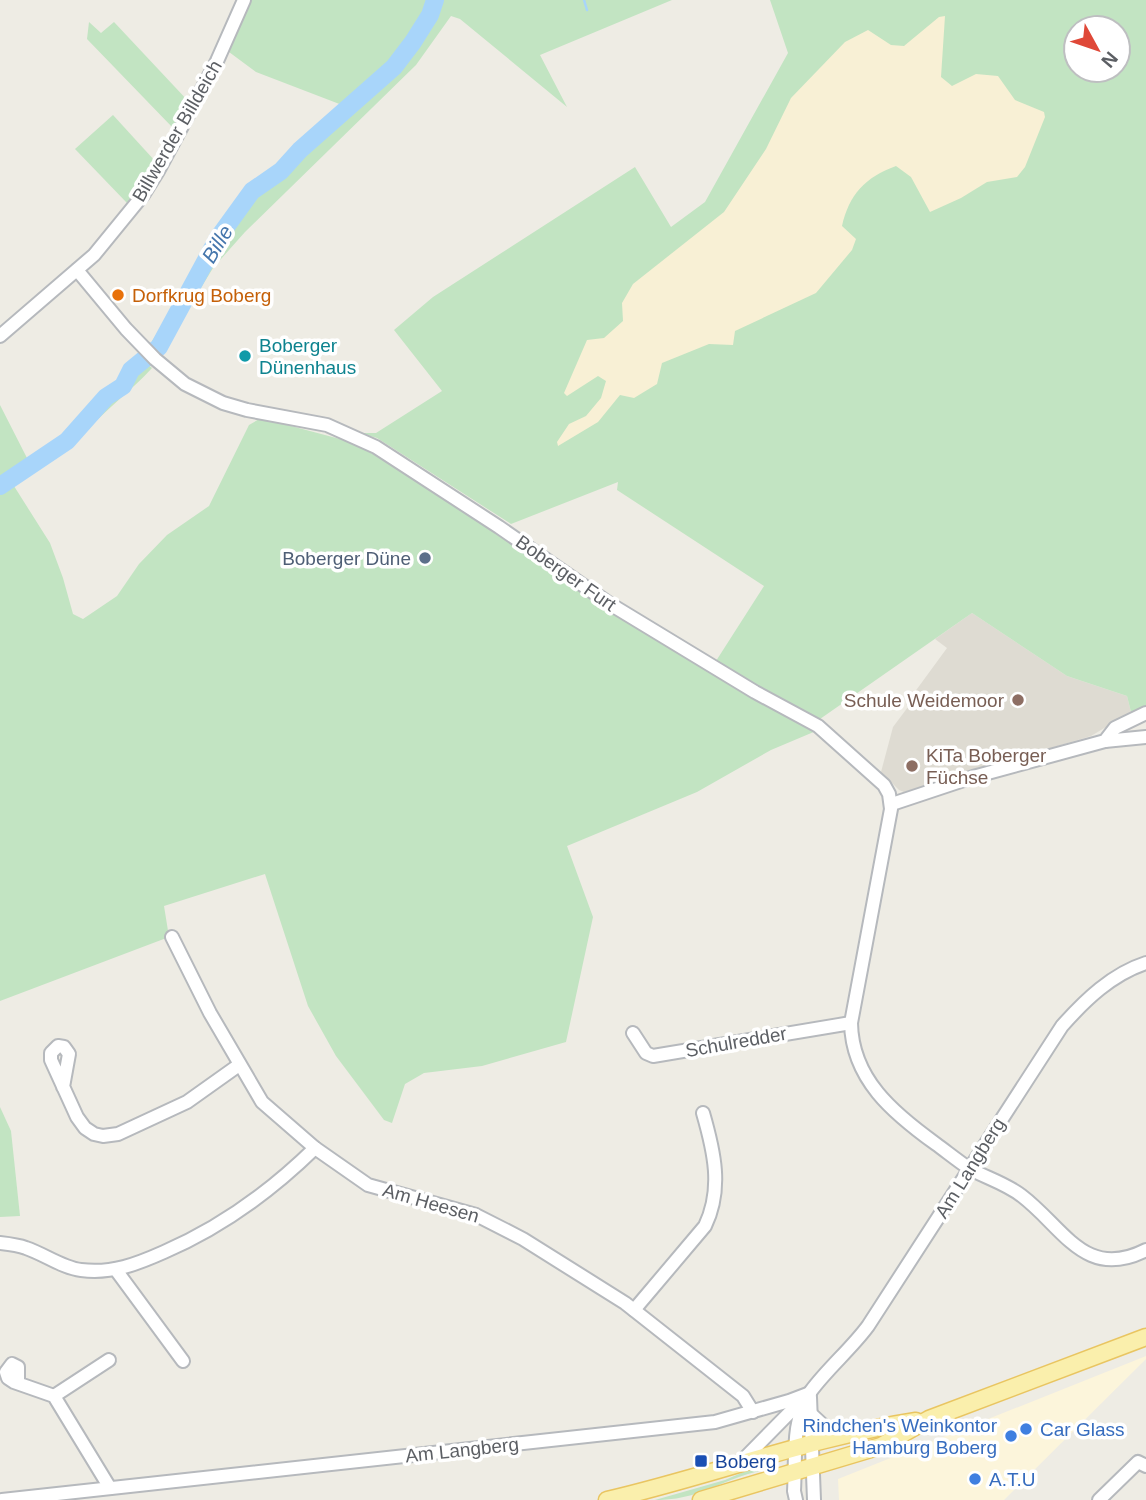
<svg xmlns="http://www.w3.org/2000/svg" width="1146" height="1500" viewBox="0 0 1146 1500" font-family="Helvetica,sans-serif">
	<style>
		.commercial { fill: #fcf5db }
		.education { fill: #dedbd2 }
		.green { fill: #c2e4c2; fill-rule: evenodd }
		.sand { fill: #f8f0d5 }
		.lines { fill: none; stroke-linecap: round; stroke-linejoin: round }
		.stream { stroke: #a8d5fa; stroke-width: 2.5 }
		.river { stroke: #a8d5fa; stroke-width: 18 }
		.minor-casing { stroke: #b6b9bd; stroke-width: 16 }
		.major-casing { stroke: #e9c561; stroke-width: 19 }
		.minor { stroke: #fff; stroke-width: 12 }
		.major { stroke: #faefac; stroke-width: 16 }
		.food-dot { fill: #e8710a; stroke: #fff; stroke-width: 2.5 }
		.culture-dot { fill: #0f9aa8; stroke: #fff; stroke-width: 2.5 }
		.service-dot { fill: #5c6f8a; stroke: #fff; stroke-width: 2.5 }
		.education-dot { fill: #8d6e63; stroke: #fff; stroke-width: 2.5 }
		.shop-dot { fill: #3f7fe0; stroke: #fff; stroke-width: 2.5 }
		.transit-dot { fill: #1a4fb4; stroke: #fff; stroke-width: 2.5 }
		.labels { text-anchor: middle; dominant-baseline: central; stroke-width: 7; stroke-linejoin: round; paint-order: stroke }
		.street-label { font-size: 19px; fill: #5c5f64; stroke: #fff }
		.food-label { font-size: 19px; fill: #c56008; stroke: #fff; text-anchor: start }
		.culture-label { font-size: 19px; fill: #0d838f; stroke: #fff; text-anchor: start }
		.service-label { font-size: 19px; fill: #4e5e75; stroke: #fff; text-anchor: end }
		.education-label { font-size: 19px; fill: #785e54; stroke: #fff; text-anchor: end }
		.shop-label { font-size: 19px; fill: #366cbe; stroke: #fff; text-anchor: start }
		.transit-label { font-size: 19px; fill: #164399; stroke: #fff; text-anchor: start }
		.water-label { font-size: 21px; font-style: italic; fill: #4576ac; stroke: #fff }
	</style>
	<rect width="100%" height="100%" fill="#eeece4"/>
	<path class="commercial" d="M1146,1356V1359L1004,1500H839L838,1479Z"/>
	<path class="education" d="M972,613L1067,676L1127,696L1131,712L1091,736L904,792L899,790L881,772L893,727L908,707L906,704L947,648L935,639Z"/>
	<g class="green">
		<path d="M250,0H672L540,55L567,107L460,19L451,16L416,65L245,232L213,268L182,319L166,350L152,341L185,292L213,237L248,187L277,166L342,105L256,72L229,52Z"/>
		<path d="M770,0H1146V706L1131,712L1127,696L1067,676L972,613L820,719L759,689L716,661L764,586L617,490L618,482L511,524L377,438L360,433H376L442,391L394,330L433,297L635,167L671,227L705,202L788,53ZM1076,28H1118V70H1076Z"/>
		<path d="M89,22L101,33L114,22L189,102L173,128L87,39Z"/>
		<path d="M113,115L155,161L127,203L75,149Z"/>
		<path d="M145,362L152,368C131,391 106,409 86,432L84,429L127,387Z"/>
		<path d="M0,405L27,458L7,475L50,543L63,578L73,614L83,619L117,596L139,564L167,535L209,506L249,425L261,418L355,443L479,520L607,608L816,731L771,750L697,792L567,846L593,917L566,1042L482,1066L424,1073L405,1084L392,1123L384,1120L336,1056L308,1006L265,874L164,906L169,937L0,1001Z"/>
		<path d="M0,1107L11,1131L20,1216L0,1217Z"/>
		<path d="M767,1462L769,1468C756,1472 743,1475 731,1480C703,1491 687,1500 655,1500L725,1480Z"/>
	</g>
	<path class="sand" d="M945,16L941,77L952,86L976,74L998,76L1015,100L1044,112L1045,117L1025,167L1017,177L987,182L961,198L930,212L911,177L896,166C865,177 849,195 842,226L856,239L852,250L816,293L735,331L733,345L709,344L662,363L657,384L634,398L620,395L598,422L558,446L557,442L569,424L586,416L601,398L606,381L598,376L567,396L564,393L587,340L604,338L623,321L622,303L633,284L724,212L766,149L791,98L845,42L868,30L891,45L904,46L939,17Z"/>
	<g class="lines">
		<path class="stream" d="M584,0L587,10"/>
		<path class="river" d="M0,486L67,441L106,397L123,386L131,370L159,347L218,238L252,191L281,171L300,150L394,67L413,42L430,15L435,0"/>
		<g class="minor-casing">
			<g id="minor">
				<path d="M77,270L126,329L155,359L185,384L223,403L247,410L327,425L376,447L499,527L610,604L755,692L818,726L884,785L889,794L891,809L851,1023C852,1079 893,1113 936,1144C947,1152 958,1161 970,1169C987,1178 1007,1184 1022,1196C1064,1228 1085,1281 1146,1250"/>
				<path d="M0,336L94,255L143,195L158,171L217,61L244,0"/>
				<path d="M1105,741L1146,737"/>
				<path d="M892,804L973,777L1105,741L1115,728L1146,713"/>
				<path d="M172,937L210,1013L262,1102L315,1148L368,1185L476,1215L523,1239L625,1303L743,1396L753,1412"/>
				<path d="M633,1033L646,1053L653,1056L851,1023"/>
				<path d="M63,1087L69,1054L64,1047L58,1046L51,1053V1060L77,1117L85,1128L94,1134L103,1136L118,1134L187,1102L239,1065"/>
				<path d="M0,1243C9,1244 18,1245 26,1248C44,1254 63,1268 81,1270C112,1274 137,1264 164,1252C222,1227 270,1192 315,1148"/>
				<path d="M116,1270L183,1361"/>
				<path d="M634,1310L705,1226C723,1189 714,1151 703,1113"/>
				<path d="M18,1383V1367L12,1364L6,1372L8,1378L14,1382L54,1396L110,1488"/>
				<path d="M54,1396L109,1360"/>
				<path d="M810,1397L814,1500"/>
				<path d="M811,1414L825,1427L842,1435"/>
				<path d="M739,1464L804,1398"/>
				<path d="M2,1500L715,1422L789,1401L810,1393"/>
				<path d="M796,1500L794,1491C796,1459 791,1419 811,1391C828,1368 851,1349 868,1326L1062,1026C1085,1000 1112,974 1146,963"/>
				<path d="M1099,1500L1138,1462L1146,1466"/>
			</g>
		</g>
		<g class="major-casing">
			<g id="major">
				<path d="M607,1500C711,1476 811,1437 916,1421"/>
				<path d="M701,1500L881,1446L929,1419L1146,1337"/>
			</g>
		</g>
		<use href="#minor" class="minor"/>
		<use href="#major" class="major"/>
	</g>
	<circle class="food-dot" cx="118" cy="295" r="7"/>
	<circle class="culture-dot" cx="245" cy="356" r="7"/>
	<circle class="service-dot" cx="425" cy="558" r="7"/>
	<g class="education-dot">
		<circle cx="1018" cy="700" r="7"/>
		<circle cx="912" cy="766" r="7"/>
	</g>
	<g class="shop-dot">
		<circle cx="1026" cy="1429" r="7"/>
		<circle cx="1011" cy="1436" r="7"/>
		<circle cx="975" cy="1479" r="7"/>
	</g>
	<rect class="transit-dot" x="694" y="1454" width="14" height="14" rx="3.5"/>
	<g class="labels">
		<g class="street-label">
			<text transform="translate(177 131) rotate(-60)">Billwerder Billdeich</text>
			<text transform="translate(566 573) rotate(35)">Boberger Furt</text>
			<text transform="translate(736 1042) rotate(-10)">Schulredder</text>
			<text transform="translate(970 1168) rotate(-58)">Am Langberg</text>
			<text transform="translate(431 1203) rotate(16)">Am Heesen</text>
			<text transform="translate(462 1450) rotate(-6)">Am Langberg</text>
		</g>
		<g class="food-label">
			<text x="132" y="295">Dorfkrug Boberg</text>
		</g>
		<g class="culture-label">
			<text x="259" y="345">Boberger<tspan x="259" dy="22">Dünenhaus</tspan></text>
		</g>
		<g class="service-label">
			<text x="411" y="558">Boberger Düne</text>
		</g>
		<g class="education-label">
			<text x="1004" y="700">Schule Weidemoor</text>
			<text x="926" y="755" text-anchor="start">KiTa Boberger<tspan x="926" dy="22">Füchse</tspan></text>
		</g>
		<g class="shop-label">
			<text x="997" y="1425" text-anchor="end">Rindchen's Weinkontor<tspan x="997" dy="22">Hamburg Boberg</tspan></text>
			<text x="1040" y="1429">Car Glass</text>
			<text x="989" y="1479">A.T.U</text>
		</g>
		<g class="transit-label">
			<text x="715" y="1461">Boberg</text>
		</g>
		<g class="water-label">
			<text transform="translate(217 244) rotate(-59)">Bille</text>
		</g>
	</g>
	<g transform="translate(1097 49) rotate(130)"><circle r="33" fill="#ffffff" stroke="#bebfc1" stroke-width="2"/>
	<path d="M0-5L12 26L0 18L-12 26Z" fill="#df4838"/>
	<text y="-10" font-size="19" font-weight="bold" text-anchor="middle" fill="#5c5f64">N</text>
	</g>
</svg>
